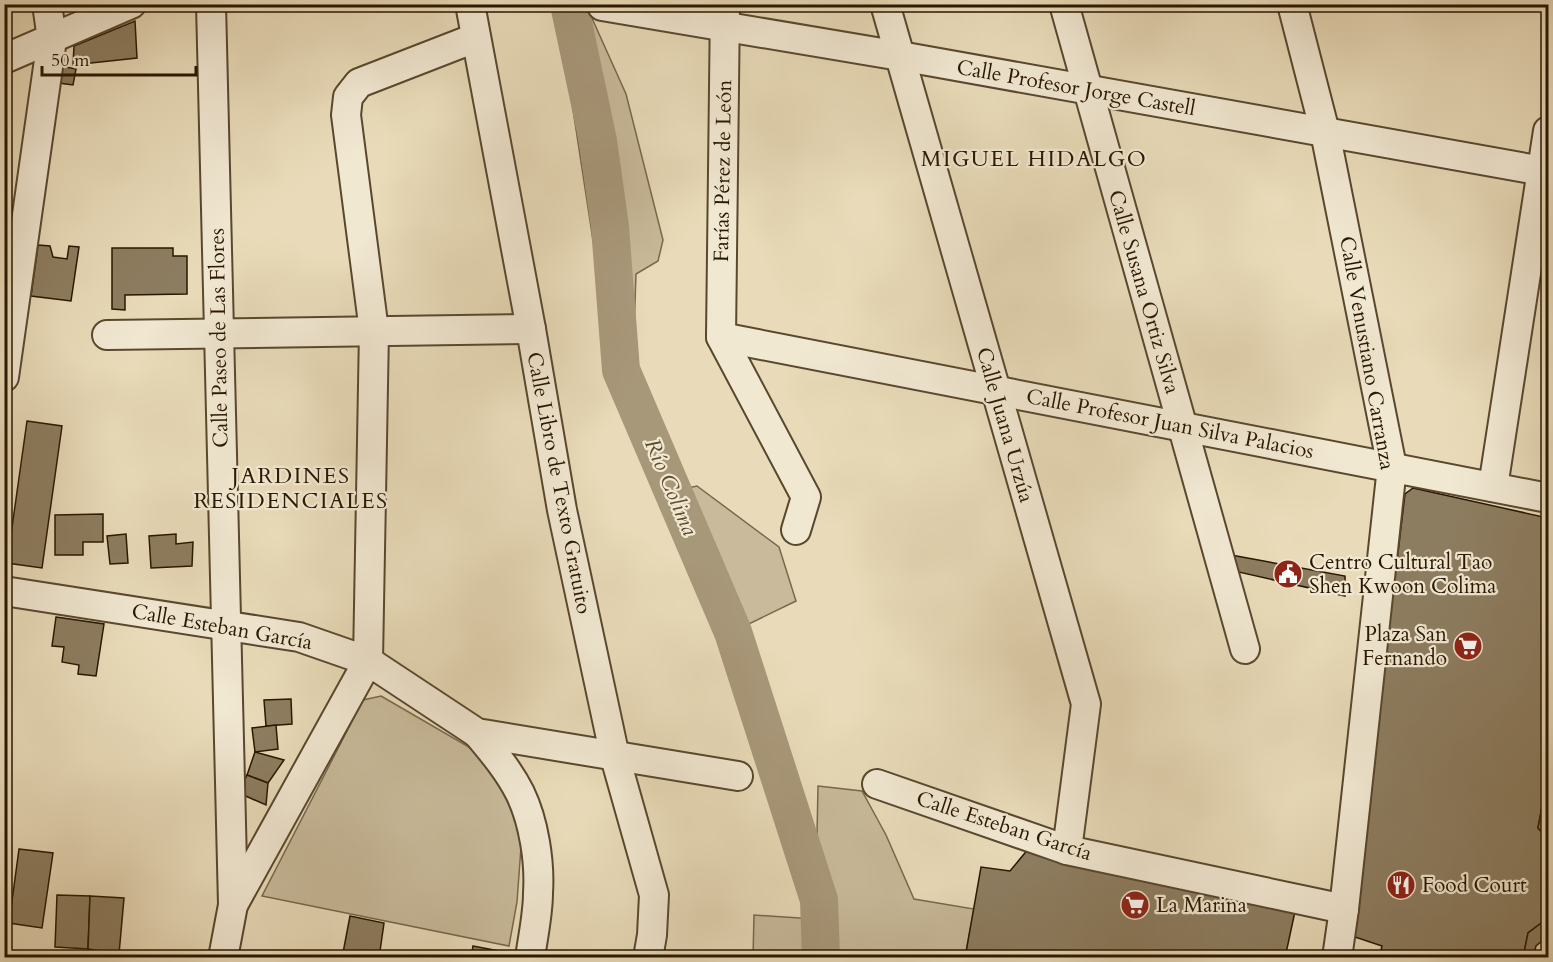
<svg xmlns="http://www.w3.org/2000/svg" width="1553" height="962" viewBox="0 0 1553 962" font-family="Cardo,serif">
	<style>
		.green { fill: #c8ba9a; stroke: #78684d; stroke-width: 1.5 }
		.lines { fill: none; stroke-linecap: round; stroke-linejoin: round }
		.river { stroke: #a8987a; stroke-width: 38 }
		.building { fill: #8d7d60; stroke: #291700; stroke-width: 1.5 }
		.minor-casing { stroke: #59482e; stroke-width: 32 }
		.minor { stroke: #f1e8d2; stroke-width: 28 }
		.labels { text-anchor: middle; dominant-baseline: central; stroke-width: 4.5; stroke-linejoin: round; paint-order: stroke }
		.street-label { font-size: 21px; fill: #291700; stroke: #f1e8d2 }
		.poi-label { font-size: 21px; fill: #291700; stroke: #f1e8d2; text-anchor: start }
		.neighbourhood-label { font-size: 22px; letter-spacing: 1.5px; fill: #291700; stroke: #f1e8d2 }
		.water-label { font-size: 22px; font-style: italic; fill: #5c4b31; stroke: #f1e8d2 }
	</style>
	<rect width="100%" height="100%" fill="#e9dbb9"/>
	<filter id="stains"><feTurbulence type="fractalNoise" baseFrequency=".00333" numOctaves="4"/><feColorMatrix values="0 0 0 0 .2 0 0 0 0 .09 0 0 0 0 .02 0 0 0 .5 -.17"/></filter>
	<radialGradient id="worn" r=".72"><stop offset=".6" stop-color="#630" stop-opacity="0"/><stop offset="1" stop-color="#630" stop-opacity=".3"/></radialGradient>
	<g class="green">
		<path d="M557,5H586L626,94L663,240L658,261L636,274L634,332L609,345Z"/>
		<path d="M697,486L779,547L796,601L726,635L713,629L656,495Z"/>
		<path d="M381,696L469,747L505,784L515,809L521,847L517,902L509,946L262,896L363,700Z"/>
		<path d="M818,786L862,791L886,835L914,899L974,909L965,957H908L872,952L870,957L753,958L754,915L829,920L817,835Z"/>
	</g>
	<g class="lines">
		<path class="river" d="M569,4L598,141L610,227L621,370L733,632L819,900L821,958"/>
	</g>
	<g class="building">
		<path d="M135,21L137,58L73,65L74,46Z"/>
		<path d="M61,66L76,69L73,85L59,83Z"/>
		<path d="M38,245L50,246L53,257L67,259L69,246L79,247L71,301L31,296Z"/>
		<path d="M112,248H173V256H187V294L125,295V310L112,309Z"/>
		<path d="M27,421L62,426L42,568L7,563Z"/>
		<path d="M1413,488L1548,518V773L1538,828L1548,839V918L1528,933L1523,958H1379L1382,946L1352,936L1405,494Z"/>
		<path d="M103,514V542H83V555H55V515Z"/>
		<path d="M126,534L128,563L110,564L107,536Z"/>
		<path d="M176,534V544L193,542L192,566L151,568L149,536Z"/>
		<path d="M1231,555L1345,576V596L1234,571Z"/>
		<path d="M56,617L104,624L96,676L78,674L79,665L62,662L64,647L52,646Z"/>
		<path d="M291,699L292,724L266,726L264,700Z"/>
		<path d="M276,725L278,749L255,752L252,728Z"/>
		<path d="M255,752L284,760L268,783L247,775Z"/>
		<path d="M247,775L268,783L266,805L239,793Z"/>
		<path d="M1545,792L1548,793V839L1538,828Z"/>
		<path d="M1029,848L1297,902L1285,958H965L981,867L1010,871Z"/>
		<path d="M19,849L53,853L42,928L9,923Z"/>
		<path d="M57,895L90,896L88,949L55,947Z"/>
		<path d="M90,896L124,898L119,954L88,949Z"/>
		<path d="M350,916L384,923L379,958H342Z"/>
		<path d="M1548,918V936L1536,946L1533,958H1523L1528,933Z"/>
		<path d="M473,946L505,952L504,958H471Z"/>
		<path d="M871,951L908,958H870Z"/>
	</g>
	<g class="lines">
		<g class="minor-casing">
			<g id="minor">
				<path d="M211,4L233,905L223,958"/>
				<path d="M470,4L531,329L562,510L615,757L654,895L652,935L648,958"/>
				<path d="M725,4L721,337L806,497L796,530"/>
				<path d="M885,4L1086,704L1067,850"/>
				<path d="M1064,4L1245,649"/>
				<path d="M1292,4L1325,132L1392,467L1344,909L1337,958"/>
				<path d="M602,6L900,56L1548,172"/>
				<path d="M4,59L131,4"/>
				<path d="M107,335L531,329"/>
				<path d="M721,337L1548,498"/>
				<path d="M4,377L52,39L47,4"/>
				<path d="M1493,487L1548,131"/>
				<path d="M4,591L299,637L368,661L477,733L738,776"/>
				<path d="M477,733C493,752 509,771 520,793C534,822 540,862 538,893C538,914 533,936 530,958"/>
				<path d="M877,784L1067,850L1344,909"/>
				<path d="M233,905L368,661L374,331L346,115L348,97L359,83L475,38"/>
			</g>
		</g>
		<use href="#minor" class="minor"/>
	</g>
	<defs>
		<g id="civic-disc" transform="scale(1.5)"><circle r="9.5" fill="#8f2418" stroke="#f1e8d2"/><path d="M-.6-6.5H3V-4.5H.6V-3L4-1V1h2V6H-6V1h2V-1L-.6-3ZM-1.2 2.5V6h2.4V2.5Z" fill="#fff"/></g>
		<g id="supermarket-disc" transform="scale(1.5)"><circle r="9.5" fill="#8f2418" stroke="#f1e8d2"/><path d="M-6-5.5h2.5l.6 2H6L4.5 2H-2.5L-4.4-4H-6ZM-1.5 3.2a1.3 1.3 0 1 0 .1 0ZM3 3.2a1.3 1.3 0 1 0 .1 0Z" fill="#fff"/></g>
		<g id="restaurant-disc" transform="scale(1.5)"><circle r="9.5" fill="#8f2418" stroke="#f1e8d2"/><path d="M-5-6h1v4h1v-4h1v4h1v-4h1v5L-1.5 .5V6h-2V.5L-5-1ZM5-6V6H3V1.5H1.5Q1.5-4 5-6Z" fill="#fff"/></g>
	</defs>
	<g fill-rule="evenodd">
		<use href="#civic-disc" x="1288" y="574"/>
		<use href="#supermarket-disc" x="1468" y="646"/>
		<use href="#restaurant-disc" x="1401" y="885"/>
		<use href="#supermarket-disc" x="1135" y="905"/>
	</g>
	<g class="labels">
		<g class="street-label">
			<text transform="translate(1076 88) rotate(10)">Calle Profesor Jorge Castell</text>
			<text transform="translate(723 171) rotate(-89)">Farías Pérez de León</text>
			<text transform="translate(1144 292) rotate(74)">Calle Susana Ortiz Silva</text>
			<text transform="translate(219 338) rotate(-91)">Calle Paseo de Las Flores</text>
			<text transform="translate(1367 353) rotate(80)">Calle Venustiano Carranza</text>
			<text transform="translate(1170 424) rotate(11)">Calle Profesor Juan Silva Palacios</text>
			<text transform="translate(1005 425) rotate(74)">Calle Juana Urzúa</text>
			<text transform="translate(559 483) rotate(79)">Calle Libro de Texto Gratuito</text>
			<text transform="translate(222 627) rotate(10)">Calle Esteban García</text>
			<text transform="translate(1004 826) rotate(18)">Calle Esteban García</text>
		</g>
		<g class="poi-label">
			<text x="1309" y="562">Centro Cultural Tao<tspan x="1309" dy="24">Shen Kwoon Colima</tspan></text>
			<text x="1447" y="634" text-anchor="end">Plaza San<tspan x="1447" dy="24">Fernando</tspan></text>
			<text x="1422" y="885">Food Court</text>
			<text x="1156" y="905">La Marina</text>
		</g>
		<g class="neighbourhood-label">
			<text x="1034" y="159">MIGUEL HIDALGO</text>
			<text x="291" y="476">JARDINES<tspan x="291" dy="25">RESIDENCIALES</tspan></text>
		</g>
		<g class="water-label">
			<text transform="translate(671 487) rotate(67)">Río Colima</text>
		</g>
	</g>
	<rect width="1553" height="962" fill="none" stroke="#e9dbb9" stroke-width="24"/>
	<rect x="6" y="6" width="1541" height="950" fill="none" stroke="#291700" stroke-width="3"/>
	<rect x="12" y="12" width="1529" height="938" fill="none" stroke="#291700" stroke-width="1.5"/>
	<path d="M42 66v9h154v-9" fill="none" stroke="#291700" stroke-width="3"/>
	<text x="51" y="66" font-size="18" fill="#291700" stroke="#f1e8d2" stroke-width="4.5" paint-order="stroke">50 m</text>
	<rect width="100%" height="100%" filter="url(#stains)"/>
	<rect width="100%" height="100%" fill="url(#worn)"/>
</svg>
